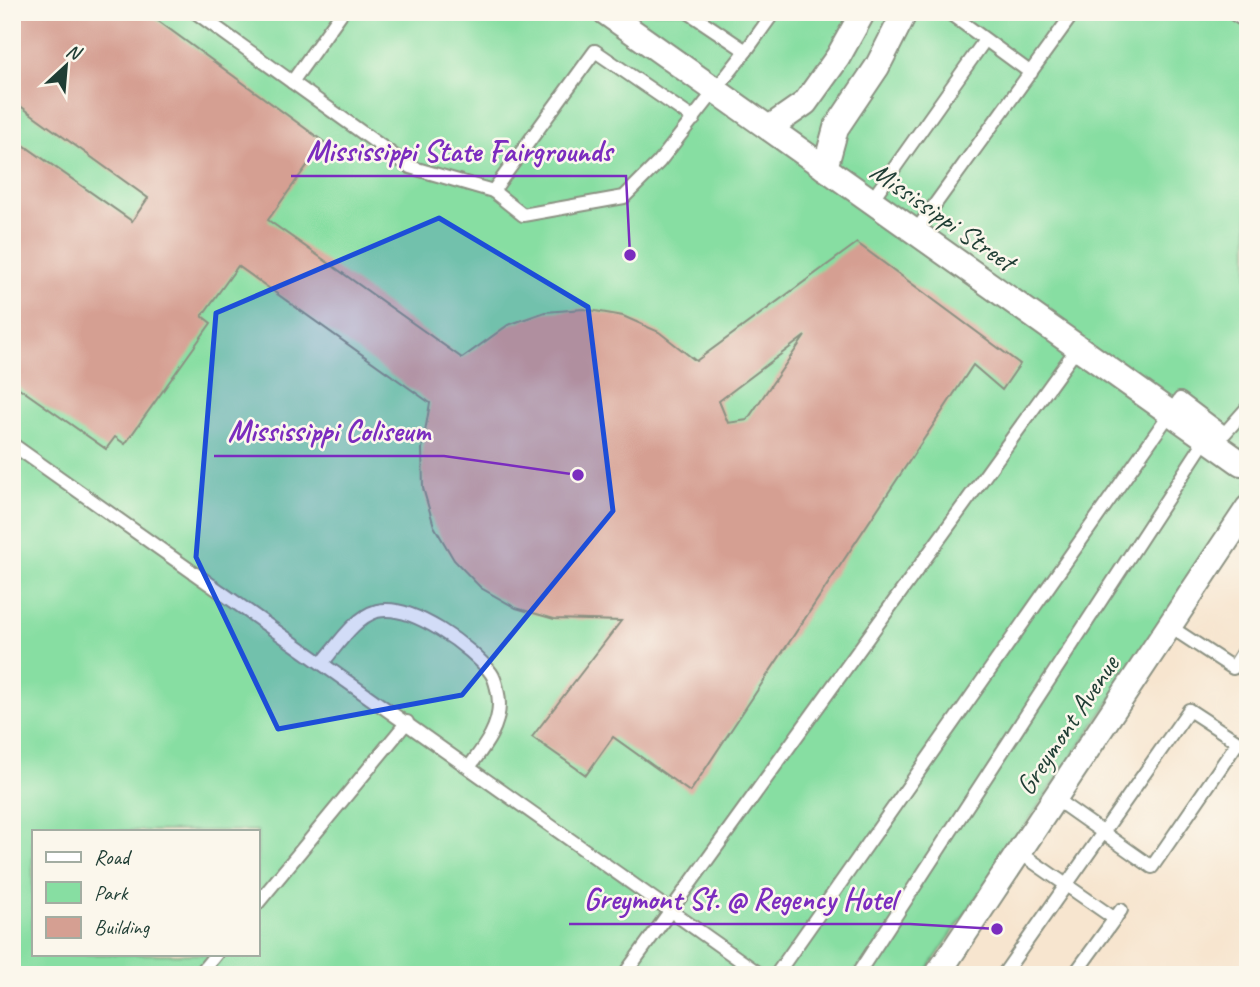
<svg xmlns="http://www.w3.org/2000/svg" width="1260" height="987" viewBox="0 0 1260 987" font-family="Caveat,sans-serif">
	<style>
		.green { fill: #87dea2; stroke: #538e6b; stroke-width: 2; fill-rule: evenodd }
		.building { fill: #d59f92; fill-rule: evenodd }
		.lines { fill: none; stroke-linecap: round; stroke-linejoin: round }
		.service-casing { stroke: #8b9182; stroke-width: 16 }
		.minor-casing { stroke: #8b9182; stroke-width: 28 }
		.service { stroke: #fff; stroke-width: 12 }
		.minor { stroke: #fff; stroke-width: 24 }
		.marked { fill: #1d4ed8; fill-opacity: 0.2; stroke: #1d4ed8; stroke-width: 5; stroke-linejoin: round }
		.labels { text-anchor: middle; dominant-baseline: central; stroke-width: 5; stroke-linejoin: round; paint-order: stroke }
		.street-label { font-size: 28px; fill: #1f3d34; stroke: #fbf7ec }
		.leader { fill: none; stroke: #7b2cbf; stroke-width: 2.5 }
		.callout-dot { fill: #7b2cbf; stroke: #fbf7ec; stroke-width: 2.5 }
		.callout-label { font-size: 30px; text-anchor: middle; font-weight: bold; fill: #7b2cbf; stroke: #fbf7ec; stroke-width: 5; stroke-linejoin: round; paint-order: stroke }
	</style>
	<rect width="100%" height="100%" fill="#fbf7ec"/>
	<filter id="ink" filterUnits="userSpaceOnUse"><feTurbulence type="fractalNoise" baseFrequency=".0143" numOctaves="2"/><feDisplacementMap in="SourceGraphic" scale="14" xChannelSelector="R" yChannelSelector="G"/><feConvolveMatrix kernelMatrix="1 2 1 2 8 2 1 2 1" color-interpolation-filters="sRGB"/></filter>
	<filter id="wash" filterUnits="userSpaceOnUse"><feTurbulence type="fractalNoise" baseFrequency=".00686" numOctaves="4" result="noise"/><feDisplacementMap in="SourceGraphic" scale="28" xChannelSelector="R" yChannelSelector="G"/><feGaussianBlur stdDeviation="1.57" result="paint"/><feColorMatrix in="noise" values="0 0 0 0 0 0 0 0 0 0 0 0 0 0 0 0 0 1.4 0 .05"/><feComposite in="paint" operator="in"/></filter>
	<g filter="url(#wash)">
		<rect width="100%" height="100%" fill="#f7e5cf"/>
		<path class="green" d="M12,12H1248V498L924,975H12ZM33,831H257V954H33Z"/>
		<g id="blocks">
			<path class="building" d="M16,12H146L324,142L268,220L462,358L508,325L545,312L584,309L623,316L659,332L696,361L857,243L1020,364L1002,390L973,365L690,792L613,737L586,775L532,737L621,621L554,619L516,608L481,588L454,560L434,526L423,488L422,449L430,403L238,266L202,316L211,323L125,444L115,437L106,449L12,383V137L132,221L148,198L12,100V18ZM805,336L747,420L728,423L719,401Z"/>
		</g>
	</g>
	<g filter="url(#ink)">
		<use href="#blocks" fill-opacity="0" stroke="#8b9182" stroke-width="2"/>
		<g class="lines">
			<g class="service-casing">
				<g id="service">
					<path d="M195,12L410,167L493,191"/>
					<path d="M688,12L746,51L774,12"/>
					<path d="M948,12L1031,73"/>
					<path d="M1231,12L1248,23"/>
					<path d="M292,82L342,12"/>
					<path d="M694,119L595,51L493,191L523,215L624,197L659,162L746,51"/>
					<path d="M871,201L985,40"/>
					<path d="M915,232L1074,12"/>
					<path d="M12,444L761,975"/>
					<path d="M1248,622V627"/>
					<path d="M1169,626L1233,668L1248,644"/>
					<path d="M323,662C337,646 355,617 377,611C411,603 472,647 491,673C496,680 499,696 499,704C499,729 483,748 470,766"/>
					<path d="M1019,852L1115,919"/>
					<path d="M257,904L407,722"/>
					<path d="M199,975L216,954"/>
					<path d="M624,975L1078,347"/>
					<path d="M776,975L1180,399L1225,433L1248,407"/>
					<path d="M857,975L1206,439"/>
					<path d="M1003,975C1065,886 1127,798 1189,710L1238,742L1152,867L1054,798"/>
					<path d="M1074,975L1121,910"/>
				</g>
			</g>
			<g class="minor-casing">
				<g id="minor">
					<path d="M605,12L1241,463L1248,462"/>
					<path d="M769,128L805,103L838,57L863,12"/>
					<path d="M825,168L836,128L877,67L905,12"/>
					<path d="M937,975L1248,508"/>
				</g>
			</g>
			<use href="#service" class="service"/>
			<use href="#minor" class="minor"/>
		</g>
	</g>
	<path class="marked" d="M439,218L588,307L613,511L462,695L278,729L196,557L216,313Z"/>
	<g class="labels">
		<g class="street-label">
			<text transform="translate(943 216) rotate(35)">Mississippi Street</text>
			<text transform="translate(1067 725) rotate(-56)">Greymont Avenue</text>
		</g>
	</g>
	<path class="leader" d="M630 255L626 176H291M578 475L444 456H214M997 929L910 924H569"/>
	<g class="callout-dot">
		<circle cx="630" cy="255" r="7"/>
		<circle cx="578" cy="475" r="7"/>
		<circle cx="997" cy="929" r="7"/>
	</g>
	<g class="callout-label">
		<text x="459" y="161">Mississippi State Fairgrounds</text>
		<text x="329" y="441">Mississippi Coliseum</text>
		<text x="740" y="909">Greymont St. @ Regency Hotel</text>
	</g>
	<rect width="1260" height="987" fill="none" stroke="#fbf7ec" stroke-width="42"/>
	<rect x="32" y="830" width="228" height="126" fill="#fbf7ec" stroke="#a3ada2" stroke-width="2"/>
	<rect x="46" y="852" width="35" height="10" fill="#ffffff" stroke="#a3ada2" stroke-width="2"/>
	<text x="94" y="864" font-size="21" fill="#1f3d34">Road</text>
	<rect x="46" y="882" width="35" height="21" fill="#87dea2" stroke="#a3ada2" stroke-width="2"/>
	<text x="94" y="900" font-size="21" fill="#1f3d34">Park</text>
	<rect x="46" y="917" width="35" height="21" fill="#d59f92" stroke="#a3ada2" stroke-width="2"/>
	<text x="94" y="934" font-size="21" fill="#1f3d34">Building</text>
	<g transform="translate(66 66) rotate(26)" stroke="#fbf7ec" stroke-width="5" paint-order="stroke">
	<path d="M0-5L12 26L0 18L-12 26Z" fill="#1f3d34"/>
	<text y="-10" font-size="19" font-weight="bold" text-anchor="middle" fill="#1f3d34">N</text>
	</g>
</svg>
